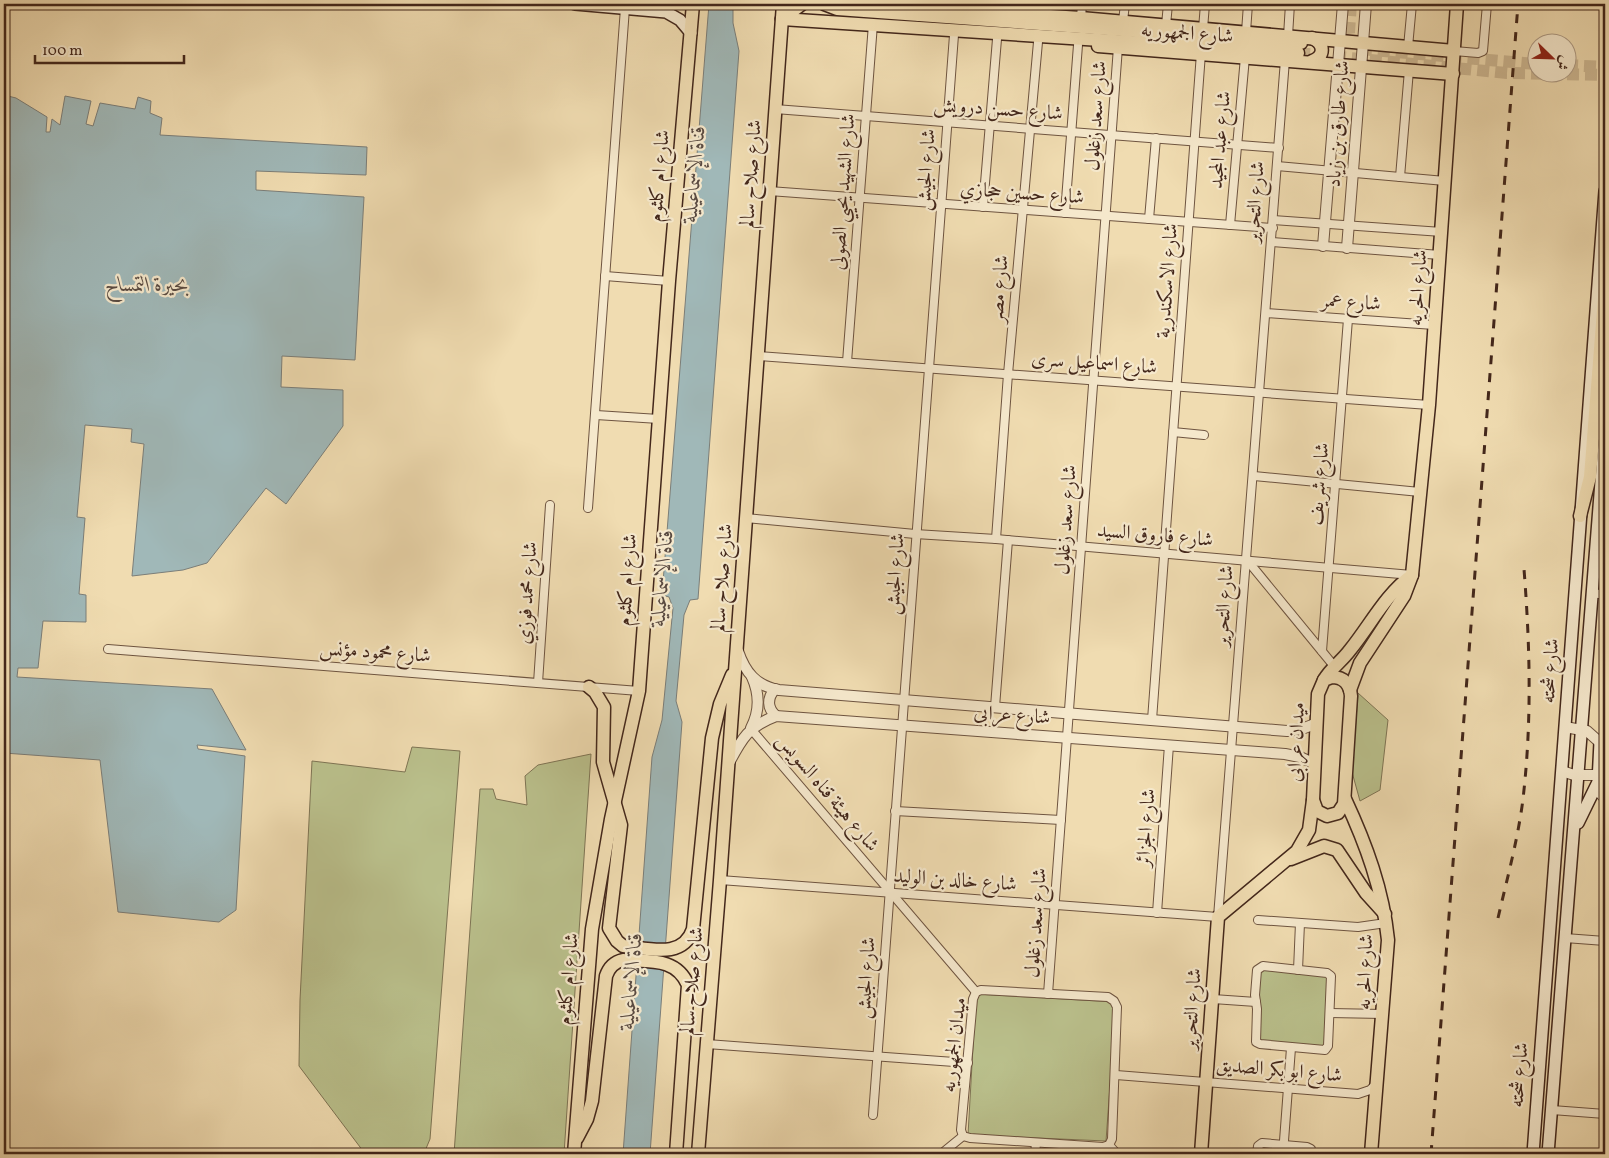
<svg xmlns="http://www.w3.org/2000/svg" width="1609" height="1158" viewBox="0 0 1609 1158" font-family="Vollkorn,Amiri,serif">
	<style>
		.green { fill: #bac08c; stroke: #7e7454 }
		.water { fill: #a0b8b8; stroke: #7b7e79 }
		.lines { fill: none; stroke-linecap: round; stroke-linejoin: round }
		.trunk-tunnel { stroke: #cdb893; stroke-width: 12; stroke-dasharray: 12 6; stroke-linecap: butt }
		.minor-casing { stroke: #6e5440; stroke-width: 10 }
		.tertiary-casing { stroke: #6e5440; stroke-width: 12 }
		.secondary-casing { stroke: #43271b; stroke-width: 14 }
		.primary-casing { stroke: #43271b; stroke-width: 15 }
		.trunk-casing { stroke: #43271b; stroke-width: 15 }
		.minor { stroke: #f5e8cc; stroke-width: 8 }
		.tertiary { stroke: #f5e8cc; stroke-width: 10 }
		.secondary { stroke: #f5e8cc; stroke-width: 11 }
		.primary { stroke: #f0dcb1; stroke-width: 12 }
		.trunk { stroke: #f0dcb1; stroke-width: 12 }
		.rail { stroke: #43271b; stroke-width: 3; stroke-dasharray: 9 9; stroke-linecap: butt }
		.labels { text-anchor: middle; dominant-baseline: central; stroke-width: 4.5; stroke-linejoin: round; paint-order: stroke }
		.street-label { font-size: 20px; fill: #43271b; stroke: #f5e8cc }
		.water-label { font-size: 21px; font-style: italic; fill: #5a4b42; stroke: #f5e8cc }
	</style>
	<rect width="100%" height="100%" fill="#f0dcb1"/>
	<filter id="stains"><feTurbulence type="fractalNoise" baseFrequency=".004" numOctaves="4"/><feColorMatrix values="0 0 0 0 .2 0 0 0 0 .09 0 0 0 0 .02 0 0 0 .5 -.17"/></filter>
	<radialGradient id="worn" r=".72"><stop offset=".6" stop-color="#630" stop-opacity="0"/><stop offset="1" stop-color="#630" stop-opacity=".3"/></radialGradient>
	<g class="green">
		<path d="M1358,693L1388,720L1380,790L1360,801L1352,772Z"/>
		<path d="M412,747L460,751L430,1139L425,1151H363L299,1066L300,1000L312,761L405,772Z"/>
		<path d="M591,754L564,1154H454L480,789H493L496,799L527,805L525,776L538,765Z"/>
		<path d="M1258,968L1330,974L1327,1048L1258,1044Z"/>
		<path d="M976,994L1116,1002L1106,1141L968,1135Z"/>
	</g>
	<g class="water">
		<path d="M709,4H733V23L739,51L698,599L690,600L684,615L676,701L682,722L650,1154H623L652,757L662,720L673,608L669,597L662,595Z"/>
		<path d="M4,95L16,98L47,117L46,132H50L52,119L60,125L65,96L91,101L86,124L93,126L100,103L135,109L138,97L151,101L150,113L162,118L160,135L367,147L366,175L256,171V190L364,197L355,360L282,356L281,387L343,390V426L286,504L266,488L207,563L183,570L132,576L144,444L131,442L132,429L85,425L77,517L85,518L79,594L86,595V622L43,621L38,668H18L17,677L212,689L246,750L197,745L198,749L245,756L236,910L219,922L118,912L100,760L4,753Z"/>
	</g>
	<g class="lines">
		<g class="trunk-tunnel">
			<path d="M1351,4L1349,32L1351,48"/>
			<path d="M1360,49L1536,64"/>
			<path d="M1298,53L1507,73L1605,75"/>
			<path d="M1566,65L1605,67"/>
		</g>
		<g class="minor-casing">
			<g id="minor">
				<path d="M1040,15L1041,4"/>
				<path d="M1081,18L1082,4"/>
				<path d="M1123,21L1125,4"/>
				<path d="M1166,25L1168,4"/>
				<path d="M1203,29L1205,4"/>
				<path d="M1246,32L1248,4"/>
				<path d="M1288,36L1290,4"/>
				<path d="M1408,47L1412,4"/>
				<path d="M1454,51L1478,53L1483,51L1487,4"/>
				<path d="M775,109L1279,148"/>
				<path d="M1277,166L1445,181"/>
				<path d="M1400,177L1409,70"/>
				<path d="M769,191L1273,228"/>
				<path d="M983,207L997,39"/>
				<path d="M1065,213L1078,45"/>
				<path d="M1149,219L1156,138"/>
				<path d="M1273,220L1442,232"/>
				<path d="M1230,225L1245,57"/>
				<path d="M1272,242L1440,255"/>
				<path d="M605,276L669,281"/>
				<path d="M1266,313L1434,325"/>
				<path d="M758,356L1429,405"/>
				<path d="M847,362L873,24"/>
				<path d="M596,415L659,419"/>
				<path d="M1173,432L1204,435"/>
				<path d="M1254,476L1420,492"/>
				<path d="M588,508L625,8"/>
				<path d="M746,518L915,534L996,539L1412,575"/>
				<path d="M996,539L1008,374L1038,42"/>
				<path d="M1247,560L1334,666"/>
				<path d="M1593,593L1605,595"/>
				<path d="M108,649L639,691"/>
				<path d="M1322,651L1348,319"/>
				<path d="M538,683L550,505"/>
				<path d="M995,707L1008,540"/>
				<path d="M1152,720L1201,53"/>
				<path d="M751,729L976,992"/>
				<path d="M1595,789L1605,800"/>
				<path d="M895,811L1061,820"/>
				<path d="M720,880L1218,917L1285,60"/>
				<path d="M1157,913L1169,745"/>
				<path d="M1258,920L1358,927L1386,923"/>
				<path d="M1565,938L1605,941"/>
				<path d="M1263,966L1327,973L1331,976L1328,1046L1325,1050L1260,1044L1256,1042L1257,1009L1255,995L1257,970Z"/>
				<path d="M1298,970L1300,923"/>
				<path d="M981,990L1108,997L1114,1001L1117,1007L1112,1139L1109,1145L1103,1147L970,1138L963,1136L961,1130L973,999L976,992Z"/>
				<path d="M1048,994L1118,47"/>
				<path d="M1213,999L1256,1002"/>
				<path d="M1330,1013L1383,1014"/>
				<path d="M707,1044L968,1063"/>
				<path d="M1116,1075L1358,1094L1370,1090L1377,1083"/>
				<path d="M1552,1110L1605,1114"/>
				<path d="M873,1115L954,35"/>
				<path d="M1109,1145L1117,1154"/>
				<path d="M941,1154L963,1136"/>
				<path d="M1035,1154L1036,1143"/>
				<path d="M1257,1154L1258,1146L1262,1143L1307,1147L1311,1149V1154"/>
				<path d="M1283,1154L1291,1048"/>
			</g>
		</g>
		<g class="tertiary-casing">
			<g id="tertiary">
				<path d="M1323,246L1343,4"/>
				<path d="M1347,248L1366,4"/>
				<path d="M738,651C745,672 756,686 779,690L1287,731L1302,729L1317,723"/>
				<path d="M775,689C767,698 767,708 776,716"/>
				<path d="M1565,727L1587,731L1605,747"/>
				<path d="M751,728C760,711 760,695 752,677"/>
				<path d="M729,763C742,738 749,726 776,716L1285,754L1300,757L1315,764"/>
				<path d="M1562,771L1574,775H1605"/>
			</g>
		</g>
		<g class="secondary-casing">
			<g id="secondary">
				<path d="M575,4L666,12L680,20L691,33"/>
				<path d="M1578,823L1598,782L1600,742"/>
				<path d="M1533,1154L1605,191"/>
				<path d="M1548,1154L1605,431"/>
			</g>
		</g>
		<g class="primary-casing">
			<g id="primary">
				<path d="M919,15L931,8L1081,18L1454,51"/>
				<path d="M782,19L802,4"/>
				<path d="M1098,46L1453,74"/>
				<path d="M1312,61C1325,56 1325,44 1312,38"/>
				<path d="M1332,677C1344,677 1350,684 1351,696L1344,804L1338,813L1327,816L1317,811L1313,800L1318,694L1324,680Z"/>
				<path d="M1324,680C1331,668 1342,661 1350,650C1371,624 1385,595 1412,575"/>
				<path d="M1350,690L1360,663L1404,596L1412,575L1429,405L1457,4"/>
				<path d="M1345,799C1366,844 1383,890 1388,940L1371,1154"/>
				<path d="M1291,859L1324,846L1337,850L1366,893L1385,914"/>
				<path d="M1201,1154L1218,917L1297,851L1309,830L1313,800"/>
			</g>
		</g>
		<g class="trunk-casing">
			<g id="trunk">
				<path d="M824,4L837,9L1301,43"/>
				<path d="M782,19L1298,53"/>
				<path d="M1580,516L1590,477L1605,285"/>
				<path d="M589,687L595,692L604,707L603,762L621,825L609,928L617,941L623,946C648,948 683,960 693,929L712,738L720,704L732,675"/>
				<path d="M577,1138L587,1119L592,1101L606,976C609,967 614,962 623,960C649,962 676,957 688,985L676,1154"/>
				<path d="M574,1154L592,929L611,819L639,691L669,281L693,4"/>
				<path d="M698,1154L720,880L783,4"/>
			</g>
		</g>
		<use href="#minor" class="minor"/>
		<use href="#tertiary" class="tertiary"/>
		<use href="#secondary" class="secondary"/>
		<use href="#primary" class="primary"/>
		<use href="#trunk" class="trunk"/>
		<g class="rail">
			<path d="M1498,918C1507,879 1518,839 1523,799C1532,721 1530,646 1524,569"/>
			<path d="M1431,1154L1518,4"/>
		</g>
	</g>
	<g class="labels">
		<g class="street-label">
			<text transform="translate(1187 34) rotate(4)">شارع الجمهوريه</text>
			<text transform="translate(998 110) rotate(4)">شارع حسن درويش</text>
			<text transform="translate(1097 116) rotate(-86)">شارع سعد زغلول</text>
			<text transform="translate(1339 124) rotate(-86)">شارع طارق بن زياد</text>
			<text transform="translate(1221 140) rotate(-85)">شارع عبد المجيد</text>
			<text transform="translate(927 170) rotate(-86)">شارع الجيش</text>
			<text transform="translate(752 174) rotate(-86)">شارع صلاح سالم</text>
			<text transform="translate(660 176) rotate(-85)">شارع ام كلثوم</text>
			<text transform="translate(844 192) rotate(-86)">شارع الشهيد يحيي الصولى</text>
			<text transform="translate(1022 194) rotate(4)">شارع حسين حجازي</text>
			<text transform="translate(1256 202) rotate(-86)">شارع التحرير</text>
			<text transform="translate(1168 281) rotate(-86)">شارع الاسكندرية</text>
			<text transform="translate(1419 288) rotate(-86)">شارع الحريه</text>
			<text transform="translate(1000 289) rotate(-85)">شارع مصر</text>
			<text transform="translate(1351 303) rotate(4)">شارع عمر</text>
			<text transform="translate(1094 364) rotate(4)">شارع اسماعيل سرى</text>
			<text transform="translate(1320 484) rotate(-85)">شارع شريف</text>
			<text transform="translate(1067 520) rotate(-86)">شارع سعد زغلول</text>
			<text transform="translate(1155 536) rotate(5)">شارع فاروق السيد</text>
			<text transform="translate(896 574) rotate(-86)">شارع الجيش</text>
			<text transform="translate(723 578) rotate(-86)">شارع صلاح سالم</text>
			<text transform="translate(628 580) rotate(-86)">شارع ام كلثوم</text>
			<text transform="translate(528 593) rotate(-86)">شارع محمد فوزي</text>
			<text transform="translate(1225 606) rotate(-86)">شارع التحرير</text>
			<text transform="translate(375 653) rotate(4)">شارع محمود مؤنس</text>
			<text transform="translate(1551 671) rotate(-86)">شارع شحته</text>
			<text transform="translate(1012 716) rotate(4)">شارع عرابى</text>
			<text transform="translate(1297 742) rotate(-87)">ميدان عرابى</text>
			<text transform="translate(827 793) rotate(50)">شارع هيئة قناه السويس</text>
			<text transform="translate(1147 828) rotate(-86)">شارع الجزائر</text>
			<text transform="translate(955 881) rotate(4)">شارع خالد بن الوليد</text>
			<text transform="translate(1037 923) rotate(-86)">شارع سعد زغلول</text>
			<text transform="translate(1366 972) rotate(-88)">شارع الحريه</text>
			<text transform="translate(867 978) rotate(-86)">شارع الجيش</text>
			<text transform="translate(569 979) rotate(-85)">شارع ام كلثوم</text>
			<text transform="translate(693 981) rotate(-85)">شارع صلاح سالم</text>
			<text transform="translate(1193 1009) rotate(-86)">شارع التحرير</text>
			<text transform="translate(955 1045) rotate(-83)">ميدان الجمهوريه</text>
			<text transform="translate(1279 1071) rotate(5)">شارع ابو بكر الصديق</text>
			<text transform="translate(1520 1075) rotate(-85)">شارع شحته</text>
		</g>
		<g class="water-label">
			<text transform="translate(695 174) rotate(-85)">قناة الإسماعيلية</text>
			<text x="147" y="285">بحيرة التمساح</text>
			<text transform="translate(663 578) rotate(-85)">قناة الإسماعيلية</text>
			<text transform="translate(632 981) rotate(-85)">قناة الإسماعيلية</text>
		</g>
	</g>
	<rect width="1609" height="1158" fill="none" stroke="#f0dcb1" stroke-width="20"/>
	<rect x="5" y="5" width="1599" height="1148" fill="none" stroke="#43271b" stroke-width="2.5"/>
	<rect x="10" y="10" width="1589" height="1138" fill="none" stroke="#43271b"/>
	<g transform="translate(1552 58) rotate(113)"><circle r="24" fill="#f5e8cc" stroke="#ae9b85"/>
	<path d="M0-4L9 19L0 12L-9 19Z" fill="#8f2418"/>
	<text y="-8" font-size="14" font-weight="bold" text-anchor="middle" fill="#43271b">ش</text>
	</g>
	<path d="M35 55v8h149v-8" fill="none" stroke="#43271b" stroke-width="2.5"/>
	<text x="42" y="55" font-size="15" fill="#43271b" stroke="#f5e8cc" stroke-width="4" paint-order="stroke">100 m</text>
	<rect width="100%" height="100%" filter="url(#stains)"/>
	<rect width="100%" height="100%" fill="url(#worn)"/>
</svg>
